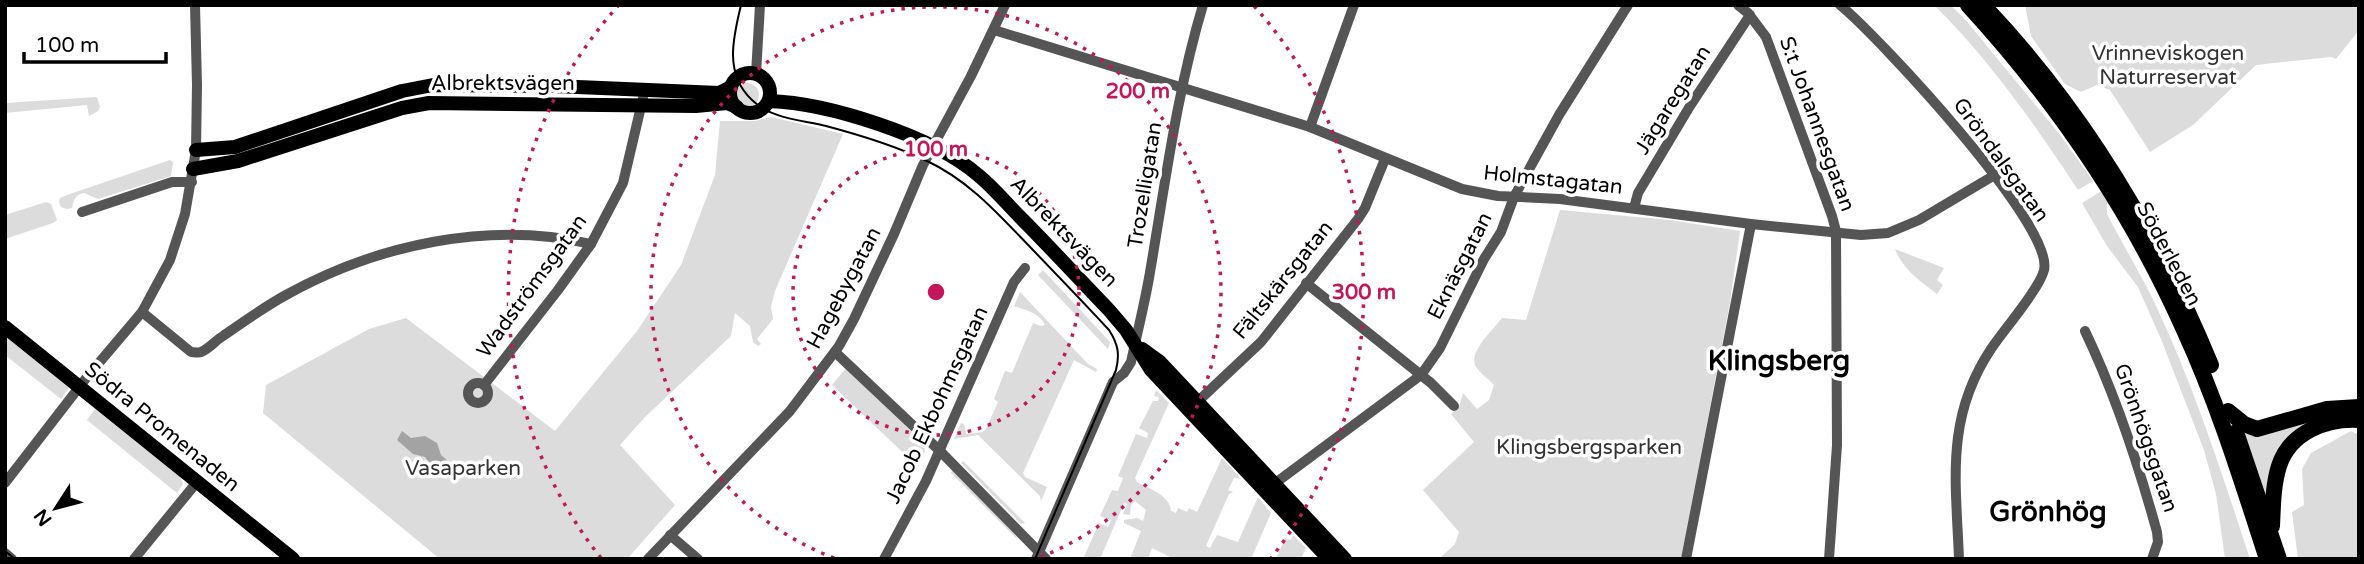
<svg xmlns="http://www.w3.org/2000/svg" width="2364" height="564" viewBox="0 0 2364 564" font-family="'Varela Round',sans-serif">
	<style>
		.green { fill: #dcdcdc }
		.water { fill: #a3a3a3 }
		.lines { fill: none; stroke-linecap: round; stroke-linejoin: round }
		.minor { stroke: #555; stroke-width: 10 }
		.major { stroke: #000; stroke-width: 14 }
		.highway { stroke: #000; stroke-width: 16 }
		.tram { stroke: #000; stroke-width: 2 }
		.ring { fill: none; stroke: #c2185b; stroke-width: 3.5; stroke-dasharray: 3.5 7 }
		.labels { text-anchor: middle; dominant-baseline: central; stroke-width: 7; stroke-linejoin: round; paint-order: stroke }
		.park-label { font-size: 21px; fill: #333; stroke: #fff }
		.street-label { font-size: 21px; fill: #000; stroke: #fff }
		.district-label { font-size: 28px; font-weight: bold; fill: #000; stroke: #fff }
		.centre { fill: #c2185b; stroke: #fff; stroke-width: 3.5 }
		.ring-label { font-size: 21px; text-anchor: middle; font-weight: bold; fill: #c2185b; stroke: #fff; stroke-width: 7; stroke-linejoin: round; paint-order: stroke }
	</style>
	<rect width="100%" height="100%" fill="#fff"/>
	<g class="green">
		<path d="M1934,5H1950L1964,18L2061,136L2093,181L2078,190C2035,125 1990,60 1934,5Z"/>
		<path d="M2025,5H2359V30L2336,59L2331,57L2256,65L2193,125L2150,152L2110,90L2097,85L2081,92L2065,84L2031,36Z"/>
		<circle cx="747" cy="95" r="12"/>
		<path d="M97,97L100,107L98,111L89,116L87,105L5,113V103Z"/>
		<path d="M771,117L843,134L775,291L771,307L773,319L757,339L761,344L758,346L753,342L750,326L735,313L731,336L645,417L620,445L675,505L627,559H440L263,413L266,385L369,329L406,318L555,431L637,331L681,265L715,175L720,121H755Z"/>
		<path d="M170,160L173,162L171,176L98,199L84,193C75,195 74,199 72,208L67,209L61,207L59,202L60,198L67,195Z"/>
		<path d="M2103,190L2107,201V214C2123,245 2142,276 2157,308C2195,389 2222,474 2250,559H2225L2216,494L2204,450L2161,339L2138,287L2107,246L2082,203Z"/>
		<path d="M46,202L51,204L57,220L53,223L5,239V215Z"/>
		<path d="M1560,210L1670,220L1740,231L1730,302L1681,559H1439L1455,544L1459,532L1423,490L1474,442L1451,414L1459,407L1463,393L1477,409L1489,400L1494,385C1489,379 1478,372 1475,365C1469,351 1495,328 1502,318L1526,320Z"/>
		<path d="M1895,249L1944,268L1937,280L1943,285L1937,294C1919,280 1904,271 1895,249Z"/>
		<path d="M1043,270L1110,342L1108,349L1038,275Z"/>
		<path d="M1020,292L1088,364L1097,369L1096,372L1074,360L1023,473L1025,477L1047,487L1041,501L1040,496L978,435L954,439L961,423L964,424L966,434L983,432L986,429L998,402L994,399L1005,371L1012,373L1033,323L1041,326L1045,325C1040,313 1026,310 1014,306Z"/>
		<path d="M5,336L69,388L61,399L5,355Z"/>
		<path d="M846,368L922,442C928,451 923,458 918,467L832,385Z"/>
		<path d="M1156,390L1169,403L1135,478L1137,482C1149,489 1170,495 1171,511L1176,513L1178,508L1187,512L1189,508L1197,512L1222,458L1241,479L1234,478L1228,490L1233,492L1229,494L1206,546L1210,548L1217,535L1238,542L1258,497L1271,513L1251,559H1174L1152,548L1148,559H1130L1141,531L1124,523V520L1137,518L1143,521L1146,510L1135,501L1131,505L1130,515L1123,514L1127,504L1124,503L1100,559L1084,557L1099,523L1108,527L1111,520L1100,516L1112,490L1118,491L1123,478L1118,476L1136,434L1147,438L1148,433L1139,428L1153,401H1158L1159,397L1154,396Z"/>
		<path d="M95,409L180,476L183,484L177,493L87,420Z"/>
		<path d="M2317,416L2303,428L2268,507L2240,429Z"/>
		<path d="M2351,431L2359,435V559H2298L2292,512L2304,505L2302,469L2311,453Z"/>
		<path d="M963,461L1025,523L1021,524L961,463Z"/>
		<path d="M952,471H954L1016,536L1018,540L951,473Z"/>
		<path d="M1293,535L1306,548L1301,559H1276L1285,538L1291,540Z"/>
	</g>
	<path class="water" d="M402,431L411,438L425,436L437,443L441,455L449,462L445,469L435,471L425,457L413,454L397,440Z"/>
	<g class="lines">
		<g class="minor">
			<path d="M1738,5L1748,13L1766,37L1832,216L1836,231L1837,445L1829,559"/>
			<path d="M1840,5C1879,37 2055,226 2044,270C2040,288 2003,331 1991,349C1945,418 1956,481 1959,559"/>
			<path d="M994,30L1310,127L1462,189L1498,196L1560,199L1751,224L1861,235L1888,233L1919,220L1993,176"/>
			<path d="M756,74L760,5"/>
			<path d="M1310,127L1354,5"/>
			<path d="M1634,208L1638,193L1690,106L1750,15"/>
			<path d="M82,212L172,182H192"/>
			<path d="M1306,283L1431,383L1454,406"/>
			<path d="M142,312L191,352C193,352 199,353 201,352C209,349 216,340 223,336C243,322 264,307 286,295C376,245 489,220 591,244"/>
			<path d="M2085,331C2116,396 2138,463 2157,532L2158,542L2152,559"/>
			<path d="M835,352L940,451L1046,559"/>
			<circle cx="478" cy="393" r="10"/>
			<path d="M484,385L558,290L591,244L623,183L643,98"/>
			<path d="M1194,405L1261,342L1358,219L1365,208L1385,159"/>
			<path d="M5,483L87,377L142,312L170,260L185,214L196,150L197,85L195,5"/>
			<path d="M1270,487L1421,375L1440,348L1484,259L1501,232L1514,197L1533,162L1559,115L1628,5"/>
			<path d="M670,535L698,559"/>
			<path d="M5,553L12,559"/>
			<path d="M134,559L197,482"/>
			<path d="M648,559L790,411L839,346L854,319L894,234L923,165L971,76L1005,5"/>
			<path d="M884,559L926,481L1014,282L1025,268"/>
			<path d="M1036,559L1113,382L1124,373L1131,362C1137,334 1144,306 1149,278C1165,186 1176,95 1203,5"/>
			<path d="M1686,559L1751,224"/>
		</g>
		<g class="major">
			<circle cx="750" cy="93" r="20"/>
			<path d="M769,101C828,103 933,136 978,175C993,187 1006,203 1020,217C1050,247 1079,279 1109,310L1126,330L1151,370L1329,559"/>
			<path d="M196,150L235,147L402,91L433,85L554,86L719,93L731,87"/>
			<path d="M193,169L238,161L402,108L429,103L696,106L727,103L737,107"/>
			<path d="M5,327L293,559"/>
			<path d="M1142,349L1160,362L1345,559"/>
		</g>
		<g class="highway">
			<path d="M1968,5C2057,102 2130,209 2184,330C2218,404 2242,482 2267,559"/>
			<path d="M1983,5C2082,109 2156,232 2211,365"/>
			<path d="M2228,411L2244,424L2257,429L2327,409L2359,407"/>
			<path d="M2236,432L2279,559"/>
			<path d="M2272,526C2273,506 2273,485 2279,466C2290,432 2327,418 2359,420"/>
		</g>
		<g class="tram">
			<path d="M741,5C733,38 724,74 752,100C771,119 802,120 826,126C860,135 896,146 927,161C970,181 1000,216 1032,249C1058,276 1084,303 1109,330C1118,344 1120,354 1116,370L1035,559"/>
			<path d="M5,551L15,559"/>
		</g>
	</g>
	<g class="ring">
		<circle cx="936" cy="292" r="143"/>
		<path d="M834 558A285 285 0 1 1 1038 558"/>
		<path d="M601 558A428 428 0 0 1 618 6M1254 6A428 428 0 0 1 1271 558"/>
	</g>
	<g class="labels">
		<g class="park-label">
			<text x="2168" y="53">Vrinneviskogen<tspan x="2168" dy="24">Naturreservat</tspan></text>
			<text x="1589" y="447">Klingsbergsparken</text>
			<text x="463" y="468">Vasaparken</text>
		</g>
		<g class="street-label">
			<text x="503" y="83">Albrektsvägen</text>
			<text transform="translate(1673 100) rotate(-58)">Jägaregatan</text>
			<text transform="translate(1817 124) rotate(70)">S:t Johannesgatan</text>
			<text transform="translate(2001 160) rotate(54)">Gröndalsgatan</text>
			<text transform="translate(1553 180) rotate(6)">Holmstagatan</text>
			<text transform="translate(1145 185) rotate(-81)">Trozelligatan</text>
			<text transform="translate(1064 232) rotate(46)">Albrektsvägen</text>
			<text transform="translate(2169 254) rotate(62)">Söderleden</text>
			<text transform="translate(1460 266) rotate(-63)">Eknäsgatan</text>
			<text transform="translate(1283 280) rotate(-51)">Fältskärsgatan</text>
			<text transform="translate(532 286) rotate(-54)">Wadströmsgatan</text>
			<text transform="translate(844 288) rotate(-62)">Hagebygatan</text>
			<text transform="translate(937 405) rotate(-65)">Jacob Ekbohmsgatan</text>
			<text transform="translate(162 427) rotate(39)">Södra Promenaden</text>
			<text transform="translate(2146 438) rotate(71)">Grönhögsgatan</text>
		</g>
		<g class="district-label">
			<text x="1779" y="361">Klingsberg</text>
			<text x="2048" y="512">Grönhög</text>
		</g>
	</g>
	<circle cx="936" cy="292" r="10" class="centre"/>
	<g class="ring-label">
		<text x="1138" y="98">200 m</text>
		<text x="936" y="156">100 m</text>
		<text x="1364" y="299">300 m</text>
	</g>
	<rect width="2364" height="564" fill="none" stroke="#000000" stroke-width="14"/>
	<g transform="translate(56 508) rotate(234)" stroke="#ffffff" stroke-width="5" paint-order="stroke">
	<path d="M0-5L12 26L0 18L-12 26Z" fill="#000000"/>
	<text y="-10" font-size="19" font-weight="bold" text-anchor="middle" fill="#000000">N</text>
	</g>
	<path d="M24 52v10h142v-10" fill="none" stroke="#000000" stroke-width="3.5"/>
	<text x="35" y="52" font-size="21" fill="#000000" stroke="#ffffff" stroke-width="5" paint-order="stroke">100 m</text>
</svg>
